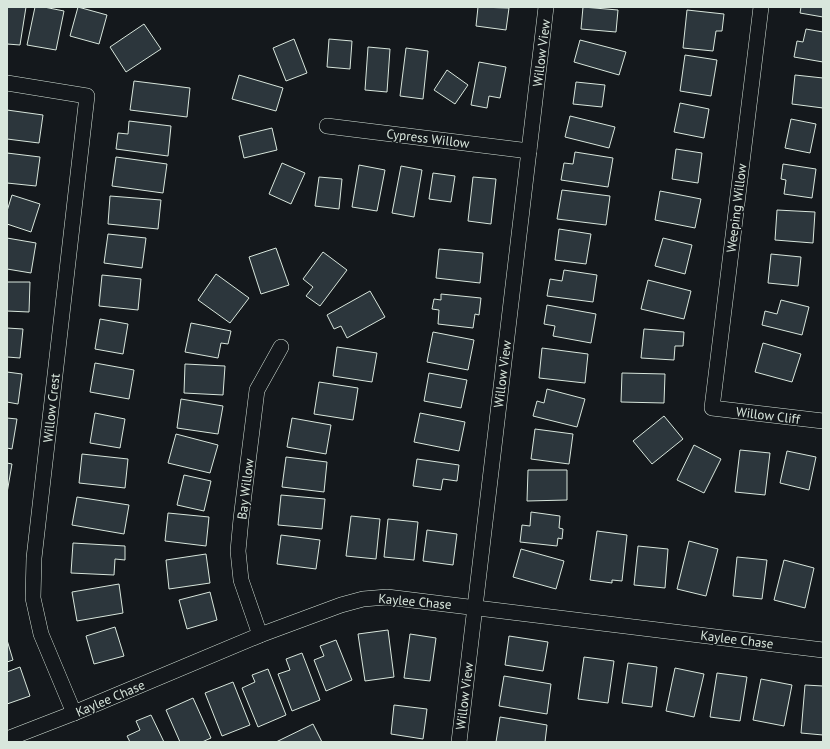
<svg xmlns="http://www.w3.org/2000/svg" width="830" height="749" font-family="'PT Sans',sans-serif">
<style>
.building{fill:#2c363c;stroke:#d8e6dc}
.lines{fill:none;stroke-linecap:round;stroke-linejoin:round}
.street-casing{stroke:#d8e6dc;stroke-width:16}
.street{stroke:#14181c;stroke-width:15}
.labels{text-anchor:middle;stroke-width:3;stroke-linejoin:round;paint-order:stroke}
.street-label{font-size:13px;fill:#d8e6dc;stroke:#14181c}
</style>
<rect width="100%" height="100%" fill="#14181c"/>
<g class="building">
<polygon points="7,7 26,7 20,45 7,44"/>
<polygon points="35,7 44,7 64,11 56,50 27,45"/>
<polygon points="78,7 107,15 99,44 70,36"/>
<polygon points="478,7 509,8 506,30 476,26"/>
<polygon points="583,7 618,10 616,32 581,29"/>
<polygon points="801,7 823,7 823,17 800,13"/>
<polygon points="687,10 724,14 722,31 716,31 713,51 683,48"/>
<polygon points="144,24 161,49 126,72 110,47"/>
<polygon points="806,29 823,32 823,62 794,57 797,41 803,42"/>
<polygon points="294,39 307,73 286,81 273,48"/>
<polygon points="329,39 352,41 350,69 327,67"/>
<polygon points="580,40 626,52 619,75 574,62"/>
<polygon points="368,47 390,49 387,92 365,90"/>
<polygon points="406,48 428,51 423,99 400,96"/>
<polygon points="685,55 717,60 711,96 680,91"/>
<polygon points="479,62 506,67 500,98 489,96 487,108 471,105"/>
<polygon points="447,70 468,85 455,104 434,90"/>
<polygon points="239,75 283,88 276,111 232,99"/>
<polygon points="795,75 823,78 823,108 792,104"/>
<polygon points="134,81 190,88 187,117 130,110"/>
<polygon points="576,82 605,85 602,107 573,104"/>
<polygon points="680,103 709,109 704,138 674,132"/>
<polygon points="7,110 43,115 39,143 7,139"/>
<polygon points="570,116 615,127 609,148 565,137"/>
<polygon points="791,119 816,124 810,153 785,148"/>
<polygon points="129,121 171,126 168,156 116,149 118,133 128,134"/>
<polygon points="272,128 277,150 244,158 239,136"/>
<polygon points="676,149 702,153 698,183 672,179"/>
<polygon points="575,152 613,158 608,187 561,180 564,163 573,164"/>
<polygon points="7,153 40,157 36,186 7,183"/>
<polygon points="116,157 167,164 163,193 112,186"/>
<polygon points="282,163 305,173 291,204 269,194"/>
<polygon points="783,164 816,169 812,198 784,194 786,180 781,179"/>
<polygon points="359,165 385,170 377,211 352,207"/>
<polygon points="401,166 422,170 414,217 392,213"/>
<polygon points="433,173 455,176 451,202 429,199"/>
<polygon points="319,177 342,179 339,209 315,206"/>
<polygon points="473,177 496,179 491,224 468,221"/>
<polygon points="562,190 610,196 606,225 557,219"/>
<polygon points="660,191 701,199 695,228 655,220"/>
<polygon points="12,195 40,204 31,232 7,224 7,211"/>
<polygon points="110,196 161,200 158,229 108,224"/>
<polygon points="777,210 815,212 813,243 775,240"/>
<polygon points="559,229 591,234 586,264 555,260"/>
<polygon points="108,234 146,238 142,268 104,263"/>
<polygon points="7,238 36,243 31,273 7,269"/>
<polygon points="663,238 692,245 685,274 655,266"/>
<polygon points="276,248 289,285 261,294 249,257"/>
<polygon points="439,249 483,253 480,283 436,278"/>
<polygon points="323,252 347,270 320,306 306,296 313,287 303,279"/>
<polygon points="771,254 801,257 798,286 768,283"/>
<polygon points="564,270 597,275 593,302 547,296 550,279 562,281"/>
<polygon points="216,274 249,298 230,323 198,300"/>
<polygon points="102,275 141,279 138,310 99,306"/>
<polygon points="648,280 691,291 684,319 641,309"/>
<polygon points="7,282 30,282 29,312 7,311"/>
<polygon points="370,291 385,317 347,338 341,326 334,329 327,315"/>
<polygon points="441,294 481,298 479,315 475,314 473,328 438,324 439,310 432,309 434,299 441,300"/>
<polygon points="781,300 809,307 802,335 762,325 765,311 777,314"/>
<polygon points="547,305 596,314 591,343 553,336 555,326 544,324"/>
<polygon points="100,319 128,324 123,354 95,349"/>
<polygon points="191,323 231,331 228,344 221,343 218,358 185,352"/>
<polygon points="7,328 23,329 20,358 7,357"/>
<polygon points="644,329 684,332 683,346 675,346 674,360 641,358"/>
<polygon points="433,332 474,340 468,370 427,362"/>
<polygon points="763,343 801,354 792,382 755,372"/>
<polygon points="337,347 377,353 372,382 333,376"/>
<polygon points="542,348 588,354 585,383 539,378"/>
<polygon points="95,363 134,370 129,399 90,392"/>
<polygon points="185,364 225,366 223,395 184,393"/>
<polygon points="7,372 22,374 18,404 7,402"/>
<polygon points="429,373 467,380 461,408 424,401"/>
<polygon points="622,373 665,374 664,403 621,402"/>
<polygon points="319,382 358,388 353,420 314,414"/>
<polygon points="547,389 585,399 577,427 533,416 537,401 544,403"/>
<polygon points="181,399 223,406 218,434 177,428"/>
<polygon points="95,413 125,419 120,448 90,443"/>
<polygon points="420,413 465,422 459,451 414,442"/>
<polygon points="664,416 683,439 652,464 633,441"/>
<polygon points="7,418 17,419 12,449 7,448"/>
<polygon points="292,418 331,425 326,454 287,447"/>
<polygon points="535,429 573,434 569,464 531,459"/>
<polygon points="176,434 218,445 210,473 168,463"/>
<polygon points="694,445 721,459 704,493 677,480"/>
<polygon points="740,450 770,453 765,495 735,492"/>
<polygon points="787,451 816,457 809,490 780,483"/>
<polygon points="82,454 128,459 125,488 79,483"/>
<polygon points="286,457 327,462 324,492 282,487"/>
<polygon points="417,459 459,465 457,481 443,479 441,490 413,486"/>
<polygon points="7,463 12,464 7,493"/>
<polygon points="528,470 567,470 567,500 527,501"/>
<polygon points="184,475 211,481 204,511 177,505"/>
<polygon points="281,495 325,499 322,529 278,525"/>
<polygon points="77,497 129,505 124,534 72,525"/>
<polygon points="531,512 560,516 559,528 563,529 562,539 558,538 557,546 520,542 522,525 530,526"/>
<polygon points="168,513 209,517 206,546 165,541"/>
<polygon points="351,516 380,519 376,559 346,556"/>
<polygon points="388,519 418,522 414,560 384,557"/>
<polygon points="427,530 457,534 453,565 423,561"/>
<polygon points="597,531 627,535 622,581 612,580 612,583 590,580"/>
<polygon points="281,535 320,540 316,569 277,564"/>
<polygon points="689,541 718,549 706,596 677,589"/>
<polygon points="73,543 125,546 125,560 115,559 114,575 71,573"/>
<polygon points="638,546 668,549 665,588 634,585"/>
<polygon points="521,549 564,561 556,589 513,577"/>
<polygon points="206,554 210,583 169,589 166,560"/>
<polygon points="737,557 767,560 762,599 733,596"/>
<polygon points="784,560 814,568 805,608 774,600"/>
<polygon points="119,584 123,613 77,621 72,592"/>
<polygon points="210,592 217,620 187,629 179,600"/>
<polygon points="115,627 124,656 94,664 86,636"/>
<polygon points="388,630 394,677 365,681 358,634"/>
<polygon points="410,634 436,638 430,681 404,678"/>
<polygon points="509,636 548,642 543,671 505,665"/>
<polygon points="7,640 13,660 7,662"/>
<polygon points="336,640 352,680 326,691 314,660 324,656 320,646"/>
<polygon points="302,653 320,700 292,711 278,674 290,670 286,659"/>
<polygon points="584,657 614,661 608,703 578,699"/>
<polygon points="628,663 657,667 652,707 622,703"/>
<polygon points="20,667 30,696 7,704 7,672"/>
<polygon points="675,668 704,674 694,717 666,711"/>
<polygon points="268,669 286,715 258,727 242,688 255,682 252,675"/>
<polygon points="717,673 747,677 740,721 710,717"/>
<polygon points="504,676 551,684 547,714 499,706"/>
<polygon points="761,679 792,685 784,726 753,720"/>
<polygon points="233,682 250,725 222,736 205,693"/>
<polygon points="805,685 823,686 823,735 801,733"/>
<polygon points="193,698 211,738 202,742 180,742 166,710"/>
<polygon points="394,705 427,709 423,739 391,734"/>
<polygon points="151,715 164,742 130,742 127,736 140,730 136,721"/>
<polygon points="500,717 547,725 545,742 496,742"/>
<polygon points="313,724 322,742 276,742"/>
</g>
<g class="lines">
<defs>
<g id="street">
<polyline points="761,7 712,408 823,421"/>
<polyline points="7,83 87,96 34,558 33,598 41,634 74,713"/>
<polyline points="327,126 529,151"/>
<polyline points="260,635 241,580 238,551 241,519 257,390 281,347"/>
<polyline points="7,739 74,713 260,635 341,605 363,599 387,597 823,650"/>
<polyline points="459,742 546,7"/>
</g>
</defs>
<use href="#street" class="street-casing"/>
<use href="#street" class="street"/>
</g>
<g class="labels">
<g class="street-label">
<text transform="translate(541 53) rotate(-83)" y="5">Willow View</text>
<text transform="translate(428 138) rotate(7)" y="5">Cypress Willow</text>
<text transform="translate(736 208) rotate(-83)" y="5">Weeping Willow</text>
<text transform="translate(502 374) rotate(-83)" y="5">Willow View</text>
<text transform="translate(51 408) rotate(-84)" y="5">Willow Crest</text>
<text transform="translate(768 415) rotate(7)" y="5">Willow Cliff</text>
<text transform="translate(245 489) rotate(-83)" y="5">Bay Willow</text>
<text transform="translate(415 601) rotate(5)" y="5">Kaylee Chase</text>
<text transform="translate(737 639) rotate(7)" y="5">Kaylee Chase</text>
<text transform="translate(464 696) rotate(-83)" y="5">Willow View</text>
<text transform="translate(110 698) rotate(-23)" y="5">Kaylee Chase</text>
</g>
</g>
<rect width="830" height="749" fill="none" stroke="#d8e6dc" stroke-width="16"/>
</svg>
